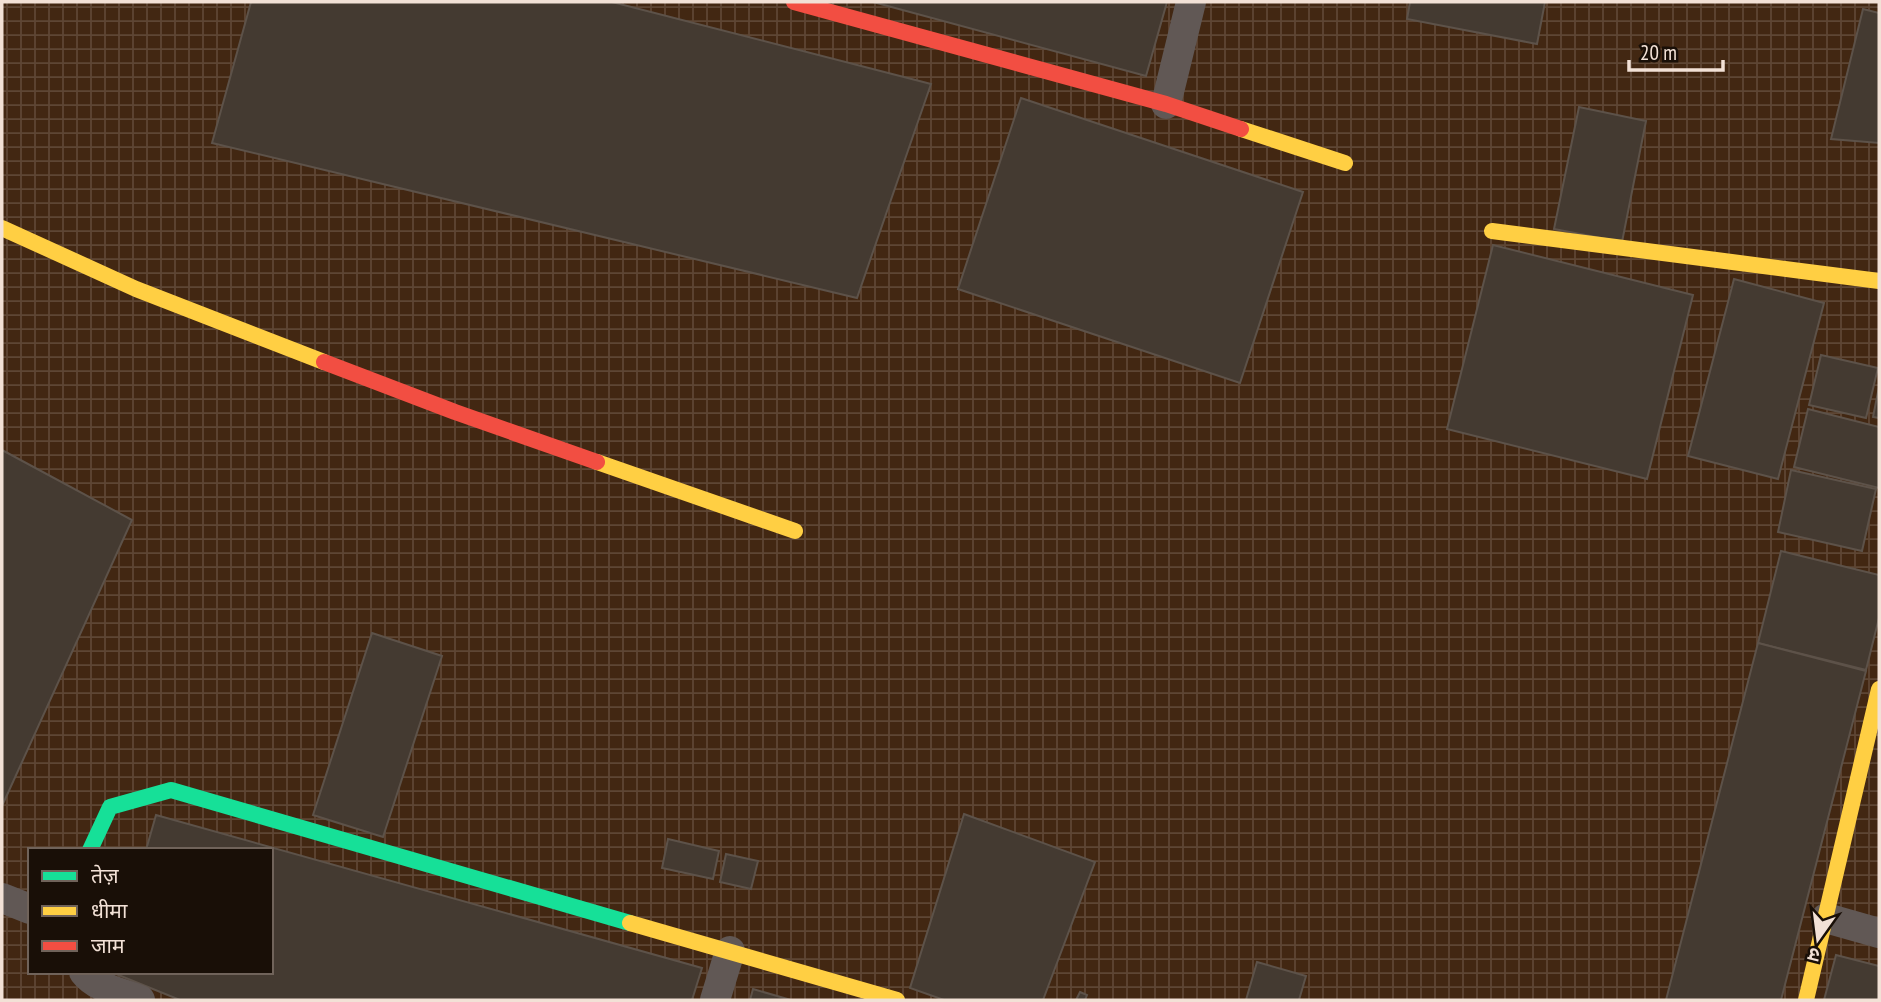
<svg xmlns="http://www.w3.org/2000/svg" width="1881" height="1002" font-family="'PT Sans Narrow','Noto Sans Devanagari',sans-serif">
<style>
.industrial{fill:url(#industrial-grid);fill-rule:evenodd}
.building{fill:#443a31;stroke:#5d5249;stroke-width:2}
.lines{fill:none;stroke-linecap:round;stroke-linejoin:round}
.street{stroke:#615855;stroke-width:30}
.fast{stroke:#16e098;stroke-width:16}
.slow{stroke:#ffcf43;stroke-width:16}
.jam{stroke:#f24e42;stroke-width:16}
</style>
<defs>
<pattern id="industrial-grid" width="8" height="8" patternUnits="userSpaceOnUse" patternTransform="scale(1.75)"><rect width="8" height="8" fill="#422712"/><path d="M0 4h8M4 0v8" fill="none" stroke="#5e4634"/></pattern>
</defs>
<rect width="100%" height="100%" fill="#31241a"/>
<path class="industrial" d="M2,2H1879V1000H2ZM30,850H271V972H30Z"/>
<g class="building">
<polygon points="251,2 612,2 931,84 857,298 212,143"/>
<polygon points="873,2 1167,2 1146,76"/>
<polygon points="1410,2 1545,2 1537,44 1407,19"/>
<polygon points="1863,9 1879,13 1879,143 1831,139"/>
<polygon points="1021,98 1303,192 1240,383 958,289"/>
<polygon points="1579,107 1646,121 1622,242 1554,229"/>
<polygon points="1493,245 1693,295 1647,479 1447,429"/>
<polygon points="1734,279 1824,303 1778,479 1688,456"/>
<polygon points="1821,355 1878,368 1866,418 1809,405"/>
<polygon points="1879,387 1879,418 1873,417"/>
<polygon points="1808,409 1879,427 1879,488 1794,467"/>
<polygon points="2,450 132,520 2,806"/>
<polygon points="1791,470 1876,489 1862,551 1778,532"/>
<polygon points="1781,551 1879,575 1879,618 1866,670 1758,643"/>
<polygon points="372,633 442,656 383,837 313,815"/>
<polygon points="1758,643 1866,671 1781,1000 1666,1000"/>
<polygon points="964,814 1095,862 1043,1000 944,1000 910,988"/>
<polygon points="156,815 702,968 692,1000 180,1000 111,972 271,972 271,850 146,850"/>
<polygon points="668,839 719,851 713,879 662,868"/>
<polygon points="726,854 758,861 751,889 720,882"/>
<polygon points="1836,955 1879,966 1879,1000 1824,1000"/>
<polygon points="1257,962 1306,976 1299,1000 1246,1000"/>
<polygon points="753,989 791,1000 750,1000"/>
<polygon points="1080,992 1087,995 1085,1000 1076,1000"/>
</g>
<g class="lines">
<g class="street">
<polyline points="1166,104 1191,2"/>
<polyline points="2,898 30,909"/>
<polyline points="1826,918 1879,933"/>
<path d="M84,972C96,988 122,993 140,1000"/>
<polyline points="715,1000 730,951"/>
</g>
<polyline class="fast" points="90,850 110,807 171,790 630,923"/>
<g class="slow">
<polyline points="1241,129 1345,163"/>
<polyline points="2,228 136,289 324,362"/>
<polyline points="1492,231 1879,281"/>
<polyline points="597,462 795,531"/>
<polyline points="630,923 897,1000"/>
<polyline points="1806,1000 1879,689"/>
</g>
<g class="jam">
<polyline points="794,2 1166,104 1241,129"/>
<polyline points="324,362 455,412 597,462"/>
</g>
</g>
<rect width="1881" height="1002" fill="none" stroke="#f2e1d6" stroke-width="7"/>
<rect x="28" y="848" width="245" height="126" fill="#190f07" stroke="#70635a" stroke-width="2"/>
<rect x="42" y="871" width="35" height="10" fill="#16e098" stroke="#70635a" stroke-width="2"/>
<text x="91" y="883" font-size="21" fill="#f2e1d6">तेज़</text>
<rect x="42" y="906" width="35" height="10" fill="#ffcf43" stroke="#70635a" stroke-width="2"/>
<text x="91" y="918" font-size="21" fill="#f2e1d6">धीमा</text>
<rect x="42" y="941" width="35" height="10" fill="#f24e42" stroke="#70635a" stroke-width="2"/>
<text x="91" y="953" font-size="21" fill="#f2e1d6">जाम</text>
<g transform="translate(1818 939) rotate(194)" stroke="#190f07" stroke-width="5" paint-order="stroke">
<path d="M0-5L12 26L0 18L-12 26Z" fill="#f2e1d6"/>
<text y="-10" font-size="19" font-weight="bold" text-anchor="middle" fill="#f2e1d6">उ</text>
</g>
<path d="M1629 60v10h94v-10" fill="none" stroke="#f2e1d6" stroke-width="3.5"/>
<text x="1640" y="60" font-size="21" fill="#f2e1d6" stroke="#190f07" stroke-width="5" paint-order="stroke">20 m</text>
</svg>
